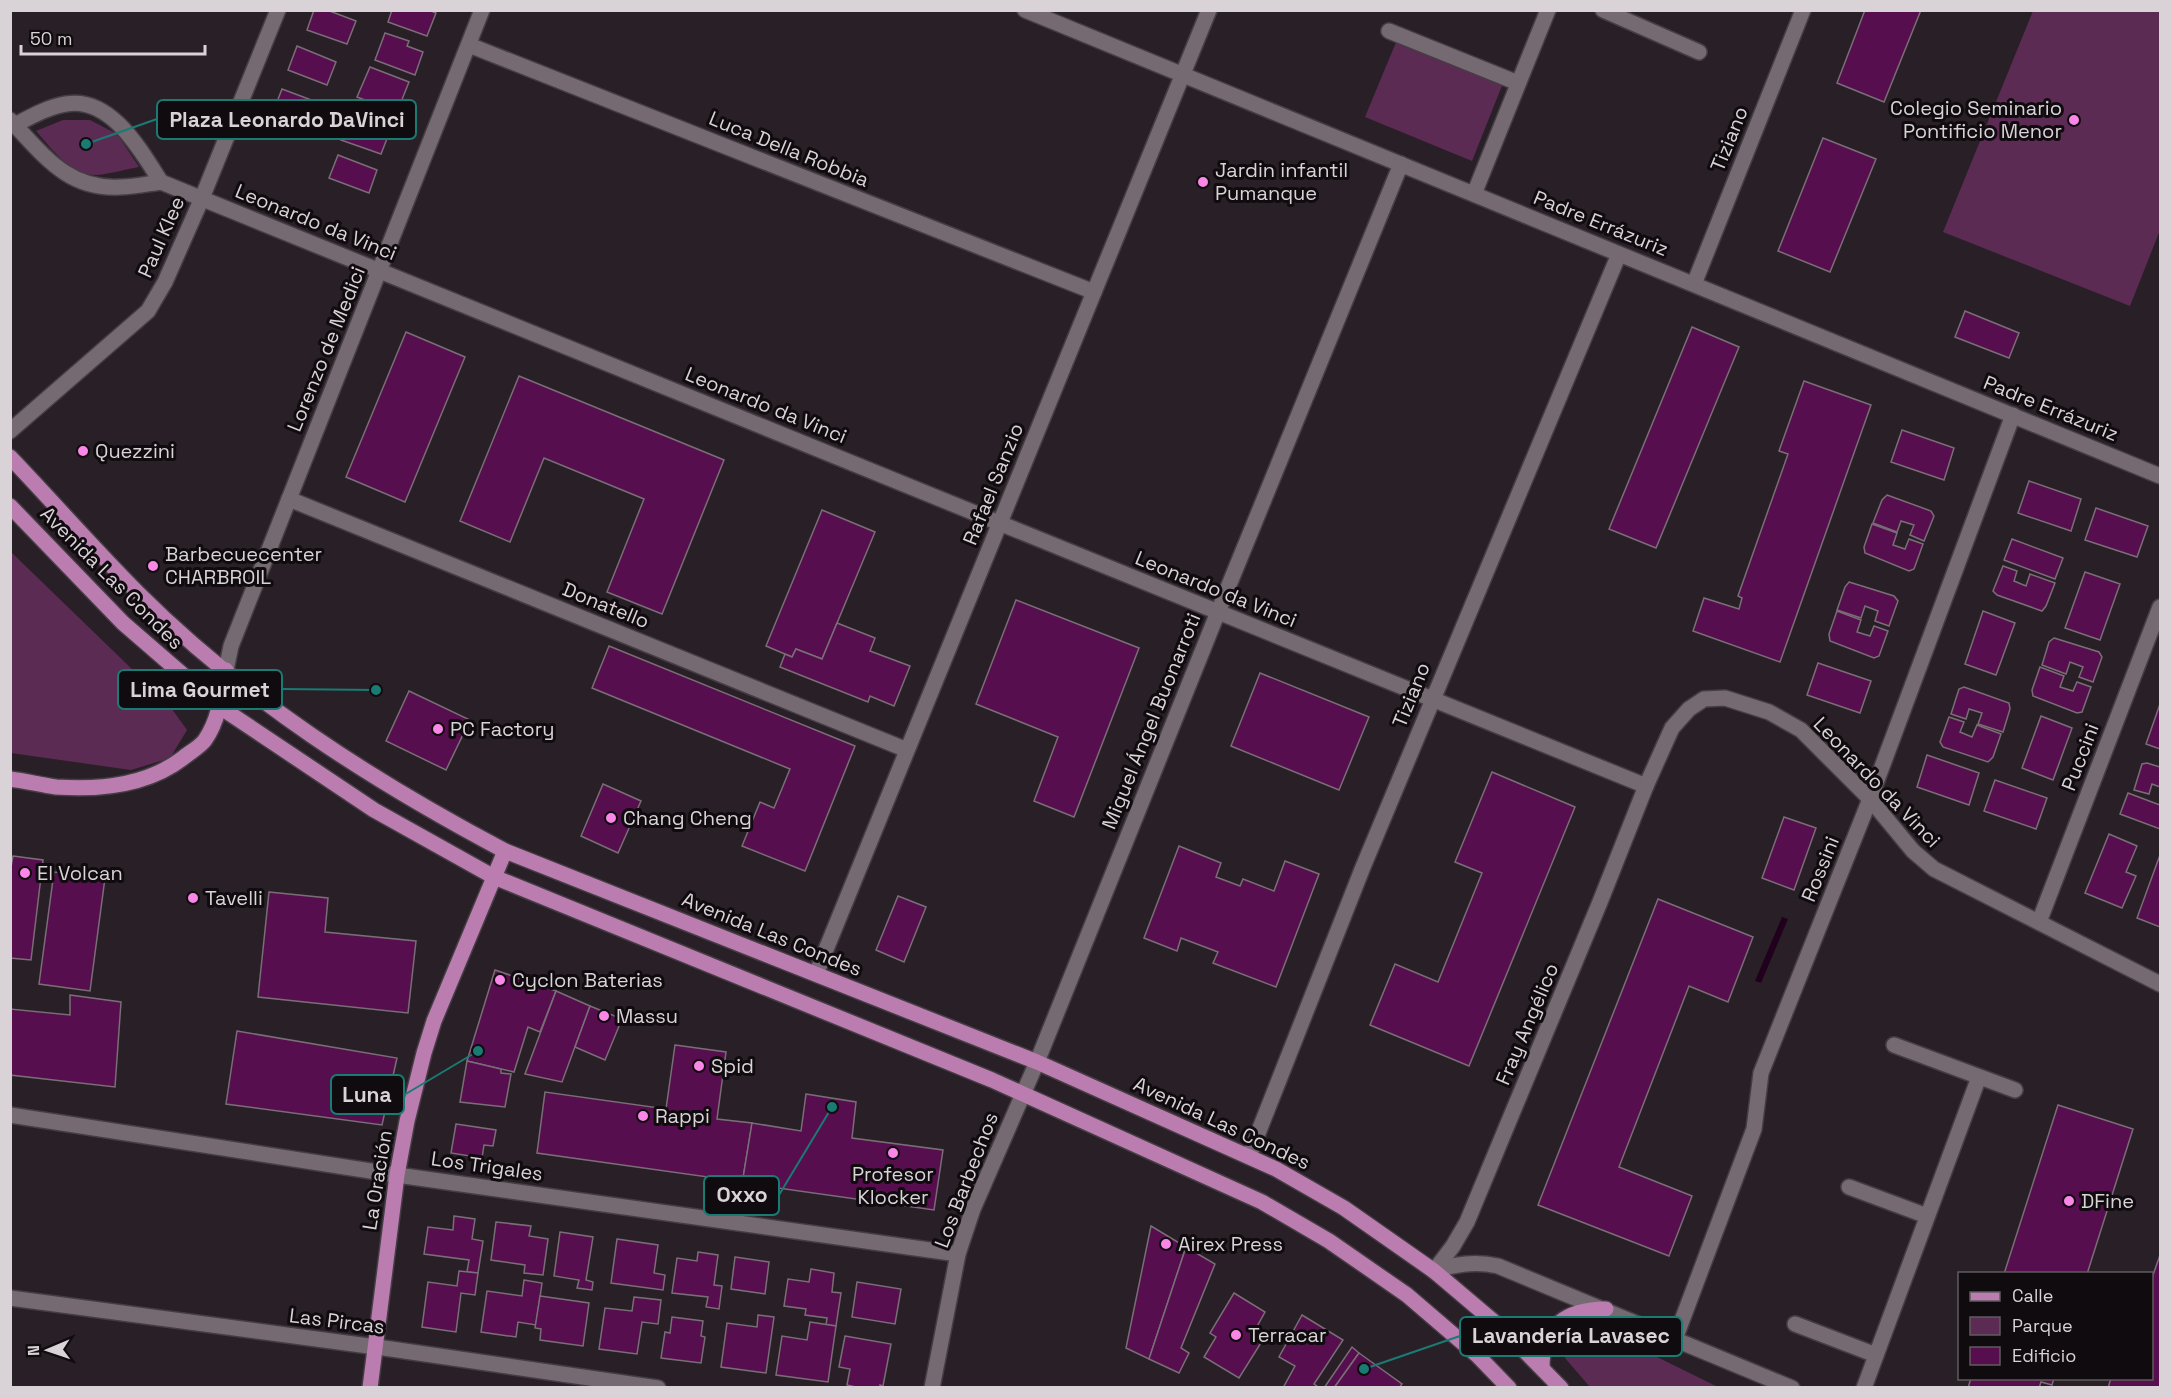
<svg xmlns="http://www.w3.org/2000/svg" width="2171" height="1398" font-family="'Space Grotesk',sans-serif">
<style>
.green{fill:#5c2b54}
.water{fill:#20001c}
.building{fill:#570e4e;stroke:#796e76;stroke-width:1.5}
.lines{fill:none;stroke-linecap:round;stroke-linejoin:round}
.minor-casing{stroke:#453d44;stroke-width:18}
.major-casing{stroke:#453d44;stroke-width:18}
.minor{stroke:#756972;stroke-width:15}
.major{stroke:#bb7db0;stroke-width:15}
.poi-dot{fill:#fa87e7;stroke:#0f0b0e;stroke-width:2}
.labels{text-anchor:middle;stroke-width:6;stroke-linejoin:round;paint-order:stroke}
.poi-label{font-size:20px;fill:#d9d2d7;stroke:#0f0b0e;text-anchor:start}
.street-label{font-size:20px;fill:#d9d2d7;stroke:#0f0b0e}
.leader{fill:none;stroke:#197b73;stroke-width:2}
.callout-dot{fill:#197b73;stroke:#0f0b0e;stroke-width:2}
.callout{fill:#0f0b0e;stroke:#197b73;stroke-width:2}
.callout-label{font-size:21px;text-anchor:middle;font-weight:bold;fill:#d9d2d7}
</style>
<rect width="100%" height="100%" fill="#292027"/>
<g class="green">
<polygon points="2033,11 2160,11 2160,230 2130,306 1943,232"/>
<polygon points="1397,40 1503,83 1472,161 1365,117"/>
<path d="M63,120H90L117,134L139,167C126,169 110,174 97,175C70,175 52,149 36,131Z"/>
<polygon points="10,551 169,705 187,730 170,758 131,770 11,753"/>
<path d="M1590,1324L1718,1387H1590L1565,1358C1568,1337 1569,1331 1590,1324Z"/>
</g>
<polygon class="water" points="1782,917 1788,919 1761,983 1755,981"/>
<g class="building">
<polygon points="314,10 327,10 356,21 347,44 307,30"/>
<polygon points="392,10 429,10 436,13 427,36 388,22"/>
<polygon points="1865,10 1921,10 1884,102 1837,83"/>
<polygon points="385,33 409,41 407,46 423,52 415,75 375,60"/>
<polygon points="297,46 336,62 327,85 288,70"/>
<polygon points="370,67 409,82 397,112 357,97"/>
<polygon points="282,89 322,104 313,127 273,112"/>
<polygon points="350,116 390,131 381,154 341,140"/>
<polygon points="1823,138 1876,159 1830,272 1778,251"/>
<polygon points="338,155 377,170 369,193 329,178"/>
<polygon points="1965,311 2019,333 2009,358 1955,337"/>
<polygon points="1692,327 1739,347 1656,548 1609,529"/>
<polygon points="406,332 465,357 405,502 346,477"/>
<polygon points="519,376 724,460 662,614 607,592 644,499 544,458 510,542 460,521"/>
<polygon points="1804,381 1871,405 1780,662 1693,631 1704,598 1739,609 1742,598 1738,596 1788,454 1779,451"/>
<polygon points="1902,430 1954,448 1944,480 1891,462"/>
<polygon points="2029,481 2081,499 2071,531 2018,513"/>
<polygon points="1887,495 1931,511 1934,516 1924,541 1910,535 1914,525 1901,521 1897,532 1873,523 1882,500"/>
<polygon points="2096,508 2148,526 2137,557 2085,540"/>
<polygon points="822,510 875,532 822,659 796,649 792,657 766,646"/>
<polygon points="1872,524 1897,533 1893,545 1905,549 1909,539 1923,544 1914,569 1909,571 1865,553 1864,547"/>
<polygon points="2012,539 2063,558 2055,579 2004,560"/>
<polygon points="2003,566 2017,571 2014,581 2026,586 2030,574 2055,583 2046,606 2042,611 1997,595 1993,591"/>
<polygon points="2085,572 2120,584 2100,640 2065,628"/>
<polygon points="1849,582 1894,596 1898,601 1889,626 1875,621 1878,611 1865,606 1861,618 1837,610 1845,587"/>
<polygon points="1016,600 1139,648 1074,817 1034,801 1058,737 976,704"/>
<polygon points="1837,611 1861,620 1857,632 1870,636 1874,626 1888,631 1879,656 1874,658 1830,641 1829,634"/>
<polygon points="1983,611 2015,623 1996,675 1965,664"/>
<polygon points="837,623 875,638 870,651 910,666 894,706 870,696 868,702 780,667 785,654 792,657 796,649 822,659"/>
<polygon points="2054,638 2099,652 2102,657 2093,682 2079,677 2083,667 2070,662 2066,674 2042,665 2049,642"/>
<polygon points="609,646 855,746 805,871 742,846 760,802 774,808 790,769 592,688"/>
<polygon points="1818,663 1871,681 1860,713 1807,695"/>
<polygon points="2040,667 2064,676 2060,687 2073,691 2077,682 2091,687 2082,712 2077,713 2033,696 2032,690"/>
<polygon points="1260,673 1369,717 1339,790 1231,746"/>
<polygon points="1964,687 2009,703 2010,709 2003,732 1978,724 1982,713 1969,709 1966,719 1951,714 1959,689"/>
<polygon points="409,691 470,720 446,770 386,741"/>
<polygon points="2160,704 2160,749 2146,744"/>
<polygon points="2041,716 2072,728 2053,780 2022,768"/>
<polygon points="1949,717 1964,722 1960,732 1972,737 1977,725 2001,734 1993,757 1988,762 1943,747 1940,742"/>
<polygon points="1927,755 1979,773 1969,805 1917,787"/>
<polygon points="2147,763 2160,767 2160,787 2152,784 2149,794 2134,790 2142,764"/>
<polygon points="1492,772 1575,807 1469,1066 1370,1025 1395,964 1438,982 1482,873 1455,862"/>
<polygon points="1995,780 2047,798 2036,829 1984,811"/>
<polygon points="603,784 641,801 618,853 581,836"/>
<polygon points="2128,793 2160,805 2160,829 2120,814"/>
<polygon points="1784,817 1816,828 1794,890 1762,878"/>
<polygon points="2109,834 2137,846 2126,872 2136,876 2122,908 2085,893"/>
<polygon points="1179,846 1221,863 1216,877 1240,886 1243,879 1274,891 1285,861 1319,874 1276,987 1213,963 1218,952 1181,938 1177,951 1144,938"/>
<polygon points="2160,855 2160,927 2137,918"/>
<polygon points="13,856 43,860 31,960 10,958 10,873"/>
<polygon points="54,872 105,878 90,991 39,984"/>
<polygon points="269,892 328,898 325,932 416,941 408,1013 258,997"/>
<polygon points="898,896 926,907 904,962 876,950"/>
<polygon points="1658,899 1753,937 1728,1002 1689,986 1619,1167 1692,1196 1669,1256 1538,1205"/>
<polygon points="495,970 556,991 540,1032 528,1027 514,1072 467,1061"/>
<polygon points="556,991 590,1006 562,1082 525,1074"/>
<polygon points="70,995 121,1002 115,1087 10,1075 10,1009 70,1015"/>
<polygon points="590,1006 622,1019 605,1060 575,1047"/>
<polygon points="237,1031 397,1058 382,1125 226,1104"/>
<polygon points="675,1045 726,1052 717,1119 752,1123 743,1178 729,1176 729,1180 537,1153 545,1092 666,1109"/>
<polygon points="467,1061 501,1069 501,1073 511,1074 505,1107 460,1102"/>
<polygon points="806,1094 856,1102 852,1138 943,1150 934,1210 757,1185 758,1180 743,1178 752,1123 801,1131"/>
<polygon points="2058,1105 2133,1129 2087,1274 2004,1274"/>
<polygon points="456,1124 496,1130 493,1146 484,1145 482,1158 451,1153"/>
<polygon points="454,1216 475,1219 472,1239 483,1241 478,1273 467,1272 469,1260 424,1254 428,1227 453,1230"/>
<polygon points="496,1222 531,1226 529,1236 548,1239 543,1275 524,1273 525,1265 491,1260"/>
<polygon points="1151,1226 1186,1247 1149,1359 1126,1348"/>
<polygon points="560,1232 593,1237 586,1280 593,1282 592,1290 577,1288 579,1280 554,1276"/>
<polygon points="617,1239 658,1245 654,1273 665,1275 663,1290 611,1283"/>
<polygon points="1186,1247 1215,1264 1181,1348 1189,1353 1179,1373 1149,1359"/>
<polygon points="698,1252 718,1255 714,1285 722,1286 719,1309 706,1307 708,1297 672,1293 677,1258 697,1261"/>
<polygon points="2160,1255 2160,1388 2108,1388 2111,1378 2152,1378 2152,1278"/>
<polygon points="735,1257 769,1262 765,1294 731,1289"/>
<polygon points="811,1269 834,1273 832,1292 841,1293 836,1326 826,1325 827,1318 805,1315 806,1309 784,1306 788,1279 809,1282"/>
<polygon points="459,1271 478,1273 475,1295 461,1293 456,1332 422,1327 428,1282 457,1286"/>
<polygon points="524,1280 542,1283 536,1325 518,1322 516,1337 481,1332 487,1291 522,1296"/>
<polygon points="857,1282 901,1289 895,1324 852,1317"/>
<polygon points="1234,1293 1265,1312 1254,1332 1264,1338 1239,1378 1204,1357 1216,1337 1210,1333"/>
<polygon points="540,1296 589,1303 583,1346 540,1340 541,1329 535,1328"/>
<polygon points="634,1297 661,1300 658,1324 642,1322 637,1354 599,1349 605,1308 632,1311"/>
<polygon points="758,1315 774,1317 766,1373 721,1367 727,1323 757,1327"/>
<polygon points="1302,1315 1343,1340 1314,1384 1320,1388 1283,1388 1295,1366 1279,1357"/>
<polygon points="672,1317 703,1321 701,1336 705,1337 701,1363 661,1358 665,1332 670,1333"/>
<polygon points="810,1322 836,1326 828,1382 776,1375 782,1336 807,1340"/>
<polygon points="845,1336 891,1344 883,1386 880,1385 880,1388 860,1388 847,1385 850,1369 839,1367"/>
<polygon points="1352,1347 1359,1353 1334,1388 1324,1388"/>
<polygon points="1359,1353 1402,1384 1399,1388 1334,1388"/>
<polygon points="1971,1378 2054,1378 2052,1385 2041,1382 2039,1388 1968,1388"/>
</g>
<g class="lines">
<defs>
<g id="minor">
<polyline points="1025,10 2160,476"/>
<polyline points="1603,10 1699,52"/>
<polyline points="1389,31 1518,83"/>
<polyline points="469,45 1094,292"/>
<path d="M10,120C43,154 67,190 120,187C133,187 147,184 161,182L1646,786"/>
<path d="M15,125C32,116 48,107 66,104C111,96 141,151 161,182"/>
<polyline points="1474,194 1548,10"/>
<polyline points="1694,284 1803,10"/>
<polyline points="10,431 148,311 165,282 202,198 278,10"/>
<polyline points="289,499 907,750"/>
<polyline points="226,670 231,646 482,10"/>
<polyline points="2039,922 2160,607"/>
<polyline points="816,974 1209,10"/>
<polyline points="1894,1045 2015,1090"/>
<polyline points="10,1115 390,1174 958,1254"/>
<polyline points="1249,1156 1363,867 1619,254"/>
<polyline points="1849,1187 1927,1216"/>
<polyline points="1434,1271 1453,1246 1467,1222 1600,902 1646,786 1672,728 1689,709 1704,699 1725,698 1769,712 1801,730 1870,799 1913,851 1934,869 2160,984"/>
<path d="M1434,1271C1456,1264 1475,1261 1498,1266L1792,1388"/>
<polyline points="10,1298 391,1349 658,1388"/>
<polyline points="1795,1324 1876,1355"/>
<polyline points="1675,1339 1754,1129 1761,1073 1870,799 2013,415"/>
<polyline points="932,1388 958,1254 973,1209 1037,1062 1218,612 1401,164"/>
<polyline points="1864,1388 1979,1077"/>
</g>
<g id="major">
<path d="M10,457C53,502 94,549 138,593C244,699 373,781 505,851L1037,1062L1276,1169L1344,1208L1434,1271L1506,1332L1561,1388"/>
<polyline points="10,506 123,623 220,707 374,810 494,877 992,1080 1262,1202 1329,1241 1407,1295 1477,1355 1509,1388"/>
<path d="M10,779C26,781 41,785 56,787C99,790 148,785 183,758C190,752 200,747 205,740C219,720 222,694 226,670"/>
<path d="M1542,1367C1542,1326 1567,1309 1606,1309"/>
<polyline points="370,1388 397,1175 407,1121 424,1053 434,1021 505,851"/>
</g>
</defs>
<use href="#minor" class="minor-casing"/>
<use href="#major" class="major-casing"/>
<use href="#minor" class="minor"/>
<use href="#major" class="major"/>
</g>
<g class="poi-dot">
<circle cx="2074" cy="120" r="6"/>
<circle cx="1203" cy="182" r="6"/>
<circle cx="83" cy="451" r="6"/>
<circle cx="153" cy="566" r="6"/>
<circle cx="438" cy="729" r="6"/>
<circle cx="611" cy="818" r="6"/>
<circle cx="25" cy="873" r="6"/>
<circle cx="193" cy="898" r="6"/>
<circle cx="500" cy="980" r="6"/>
<circle cx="604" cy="1016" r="6"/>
<circle cx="699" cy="1066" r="6"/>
<circle cx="643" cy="1116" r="6"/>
<circle cx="893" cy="1153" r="6"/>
<circle cx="2069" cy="1201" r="6"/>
<circle cx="1166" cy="1244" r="6"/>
<circle cx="1236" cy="1335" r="6"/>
</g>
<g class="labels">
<g class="poi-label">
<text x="2062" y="115" text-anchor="end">Colegio Seminario<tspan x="2062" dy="23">Pontificio Menor</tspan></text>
<text x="1215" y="177">Jardin infantil<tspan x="1215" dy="23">Pumanque</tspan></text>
<text x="95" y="458">Quezzini</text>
<text x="165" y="561">Barbecuecenter<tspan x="165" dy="23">CHARBROIL</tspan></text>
<text x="450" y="736">PC Factory</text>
<text x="623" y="825">Chang Cheng</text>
<text x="37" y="880">El Volcan</text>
<text x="205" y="905">Tavelli</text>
<text x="512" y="987">Cyclon Baterias</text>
<text x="616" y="1023">Massu</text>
<text x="711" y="1073">Spid</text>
<text x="655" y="1123">Rappi</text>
<text x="893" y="1181" text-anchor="middle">Profesor<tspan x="893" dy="23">Klocker</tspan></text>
<text x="2081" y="1208">DFine</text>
<text x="1178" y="1251">Airex Press</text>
<text x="1248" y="1342">Terracar</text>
</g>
<g class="street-label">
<text transform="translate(1729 139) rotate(-68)" y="7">Tiziano</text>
<text transform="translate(789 149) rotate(22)" y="7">Luca Della Robbia</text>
<text transform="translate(316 222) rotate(22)" y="7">Leonardo da Vinci</text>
<text transform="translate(1601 223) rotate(22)" y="7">Padre Errázuriz</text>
<text transform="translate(161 237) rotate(-66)" y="7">Paul Klee</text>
<text transform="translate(326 349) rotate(-68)" y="7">Lorenzo de Medici</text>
<text transform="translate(766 405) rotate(22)" y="7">Leonardo da Vinci</text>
<text transform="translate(2051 408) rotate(22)" y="7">Padre Errázuriz</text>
<text transform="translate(993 484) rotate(-68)" y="7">Rafael Sanzio</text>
<text transform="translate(112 578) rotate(45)" y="7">Avenida Las Condes</text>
<text transform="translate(1216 589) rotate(22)" y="7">Leonardo da Vinci</text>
<text transform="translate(606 605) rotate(22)" y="7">Donatello</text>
<text transform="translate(1411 695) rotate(-68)" y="7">Tiziano</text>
<text transform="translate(1151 721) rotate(-68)" y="7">Miguel Ángel Buonarroti</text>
<text transform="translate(2080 757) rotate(-69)" y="7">Puccini</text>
<text transform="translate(1877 782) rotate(46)" y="7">Leonardo da Vinci</text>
<text transform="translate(1820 869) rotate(-68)" y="7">Rossini</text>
<text transform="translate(772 934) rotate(22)" y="7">Avenida Las Condes</text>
<text transform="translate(1527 1024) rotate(-67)" y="7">Fray Angélico</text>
<text transform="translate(1222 1123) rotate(25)" y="7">Avenida Las Condes</text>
<text transform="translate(487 1166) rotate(8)" y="7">Los Trigales</text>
<text transform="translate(377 1180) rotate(-81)" y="7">La Oración</text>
<text transform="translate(966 1180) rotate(-69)" y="7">Los Barbechos</text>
<text transform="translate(337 1321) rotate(7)" y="7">Las Pircas</text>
</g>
</g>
<path class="leader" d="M86 144L157 119M376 690L282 689M478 1051L404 1095M832 1107L779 1195M1364 1369L1460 1336"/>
<g class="callout-dot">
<circle cx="86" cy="144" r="6"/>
<circle cx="376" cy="690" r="6"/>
<circle cx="478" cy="1051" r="6"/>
<circle cx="832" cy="1107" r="6"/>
<circle cx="1364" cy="1369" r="6"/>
</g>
<g class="callout">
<rect x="157" y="100" width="259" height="39" rx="6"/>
<rect x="118" y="670" width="164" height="39" rx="6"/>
<rect x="331" y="1075" width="73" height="39" rx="6"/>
<rect x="704" y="1176" width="75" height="39" rx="6"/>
<rect x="1460" y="1317" width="222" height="39" rx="6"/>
</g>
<g class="callout-label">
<text x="287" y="127">Plaza Leonardo DaVinci</text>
<text x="200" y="697">Lima Gourmet</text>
<text x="367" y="1102">Luna</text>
<text x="742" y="1202">Oxxo</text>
<text x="1571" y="1343">Lavandería Lavasec</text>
</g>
<rect width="2171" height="1398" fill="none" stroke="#d9d2d7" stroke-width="24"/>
<rect x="1958" y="1272" width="195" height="108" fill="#0f0b0e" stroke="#605b5e" stroke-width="1.5"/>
<rect x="1970" y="1292" width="30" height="9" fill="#bb7db0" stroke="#605b5e" stroke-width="1.5"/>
<text x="2012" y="1302" font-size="18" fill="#d9d2d7">Calle</text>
<rect x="1970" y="1317" width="30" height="18" fill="#5c2b54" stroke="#605b5e" stroke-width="1.5"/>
<text x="2012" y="1332" font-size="18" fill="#d9d2d7">Parque</text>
<rect x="1970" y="1347" width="30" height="18" fill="#570e4e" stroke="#605b5e" stroke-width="1.5"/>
<text x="2012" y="1362" font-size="18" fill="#d9d2d7">Edificio</text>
<g transform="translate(48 1350) rotate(268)" stroke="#0f0b0e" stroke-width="4.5" paint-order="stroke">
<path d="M0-4.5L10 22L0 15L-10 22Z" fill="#d9d2d7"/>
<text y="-9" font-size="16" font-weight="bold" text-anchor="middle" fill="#d9d2d7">N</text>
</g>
<path d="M21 45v9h184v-9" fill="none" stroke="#d9d2d7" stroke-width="3"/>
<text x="30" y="45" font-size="18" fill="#d9d2d7" stroke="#0f0b0e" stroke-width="4.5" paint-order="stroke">50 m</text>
</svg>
